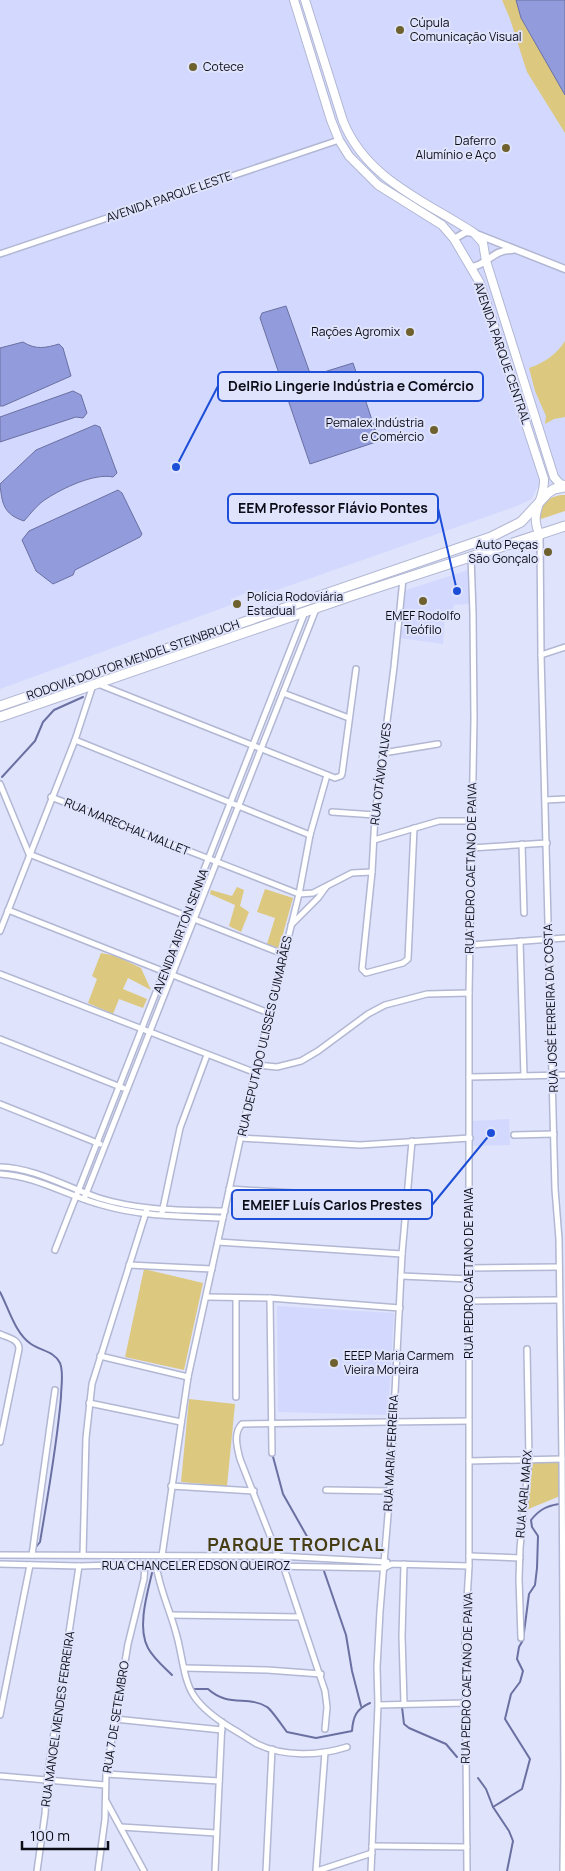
<svg xmlns="http://www.w3.org/2000/svg" width="565" height="1871" font-family="Manrope,sans-serif">
<style>
.built{fill:#d3d9fe}
.green{fill:#dcc97f}
.water{fill:#929bdc;stroke:#6a70a1}
.lines{fill:none;stroke-linecap:round;stroke-linejoin:round}
.stream{stroke:#6a70a1;stroke-width:2}
.minor-casing{stroke:#b2b7d3;stroke-width:8}
.tertiary-casing{stroke:#b2b7d3;stroke-width:9}
.primary-casing{stroke:#b2b7d3;stroke-width:10}
.trunk-casing{stroke:#b2b7d3;stroke-width:11}
.minor{stroke:#fff;stroke-width:5}
.tertiary{stroke:#fff;stroke-width:6}
.primary{stroke:#fff;stroke-width:8}
.trunk{stroke:#fff;stroke-width:9}
.poi-dot{fill:#6e612e;stroke:#dfe3fb;stroke-width:2}
.labels{text-anchor:middle;stroke-width:4;stroke-linejoin:round;paint-order:stroke}
.poi-label{font-size:12px;fill:#0b0c16;stroke:#dfe3fb;text-anchor:start}
.street-label{font-size:12px;fill:#0b0c16;stroke:#dfe3fb}
.district-label{font-size:18px;font-weight:bold;letter-spacing:1px;fill:#473d14;stroke:#dfe3fb}
.leader{fill:none;stroke:#1d4ed8;stroke-width:2}
.callout-dot{fill:#1d4ed8;stroke:#dfe3fb;stroke-width:2}
.callout{fill:#dfe3fb;stroke:#1d4ed8;stroke-width:2}
.callout-label{font-size:14px;text-anchor:middle;font-weight:bold;fill:#0b0c16}
</style>
<rect width="100%" height="100%" fill="#dfe3fb"/>
<g class="built">
<polygon points="0,0 565,0 565,480 537,488 532,499 517,506 251,599 246,593 231,599 231,605 0,689"/>
<polygon points="468,570 469,604 454,605 453,611 445,611 443,644 399,638 403,591"/>
<polygon points="509,1119 510,1145 473,1146 472,1121"/>
<polygon points="277,1306 394,1313 388,1415 278,1412"/>
</g>
<g class="green">
<polygon points="502,0 516,0 521,18 565,95 565,133 527,72 510,19"/>
<path d="M565,341V417L554,419L545,424L546,416L535,391L529,368C544,363 557,354 565,341Z"/>
<path d="M561,495H565V511L538,520C542,505 545,498 561,495Z"/>
<polygon points="237,887 244,890 240,906 249,912 241,932 229,926 235,905 210,894 211,890 232,896"/>
<polygon points="265,889 293,898 279,948 267,944 275,918 257,912"/>
<polygon points="101,953 116,956 141,968 151,990 128,978 123,989 147,999 143,1008 119,999 113,1014 88,1003 97,979 92,976"/>
<polygon points="144,1269 203,1283 184,1370 125,1357"/>
<polygon points="189,1399 235,1404 227,1486 181,1482"/>
<polygon points="557,1461 561,1466 560,1496 526,1510 531,1464 534,1462"/>
</g>
<g class="water">
<polygon points="516,0 565,0 565,95 521,18"/>
<polygon points="286,306 311,376 353,363 379,441 310,464 260,318 262,313"/>
<path d="M23,342C36,350 45,348 59,344L63,348L71,376L3,406H0V348Z"/>
<polygon points="73,391 81,395 87,413 83,418 76,417 0,442 0,417"/>
<path d="M95,425L100,427L117,473L113,477C94,473 63,488 46,499C38,504 31,513 24,521C3,514 2,503 0,484L36,450Z"/>
<polygon points="118,490 122,493 142,534 140,537 75,570 73,575 53,584 36,571 22,540 29,531"/>
</g>
<g class="lines">
<g class="stream">
<polyline points="2,777 35,741 43,722 54,710 83,697"/>
<path d="M0,1292C9,1309 15,1333 31,1344C41,1351 54,1351 60,1363C64,1373 61,1386 61,1397C57,1445 48,1494 40,1542L36,1547"/>
<polyline points="272,1453 283,1494 313,1547"/>
<polyline points="324,1571 346,1635 352,1671 361,1706"/>
<path d="M152,1573C147,1594 137,1628 148,1648C154,1659 164,1667 172,1675"/>
<path d="M192,1689H208C229,1708 248,1695 267,1707C271,1709 283,1727 287,1732L316,1738L352,1731C353,1717 356,1709 370,1703"/>
<polyline points="402,1707 404,1724 409,1728 446,1744 457,1757"/>
<polyline points="478,1778 486,1789 493,1807"/>
<path d="M507,1871L513,1841L509,1831L493,1807L522,1789L530,1759L505,1719L511,1694L520,1682L523,1671L517,1659L519,1647L523,1640L529,1594L535,1585L537,1568L538,1536L532,1527L531,1520C539,1510 546,1506 559,1504"/>
</g>
<defs>
<g id="minor">
<polyline points="0,254 339,140"/>
<polyline points="540,535 541,655 555,1189 559,1239 562,1459 564,1774 563,1871"/>
<polyline points="403,579 394,667 375,815 372,872 362,969 366,973 403,963 408,959 414,828"/>
<polyline points="541,655 565,647"/>
<polyline points="98,684 335,778 341,776 342,774 356,669"/>
<polyline points="283,693 349,718"/>
<polyline points="75,740 310,835"/>
<polyline points="383,753 438,744"/>
<polyline points="0,784 29,854 283,954"/>
<polyline points="51,797 299,894 313,893 352,873 372,872"/>
<polyline points="546,800 565,799"/>
<polyline points="332,812 375,815"/>
<polyline points="374,840 439,821 472,821"/>
<polyline points="522,844 524,913"/>
<polyline points="471,848 547,843"/>
<polyline points="8,910 269,1013"/>
<polyline points="291,925 318,898 326,887"/>
<polyline points="0,931 75,740 93,685"/>
<polyline points="520,941 524,1076"/>
<polyline points="470,945 565,938"/>
<polyline points="0,974 256,1073"/>
<polyline points="0,1039 123,1088"/>
<polyline points="257,1065 277,1067 301,1061 318,1051 368,1014 385,1005 427,994 469,993"/>
<polyline points="469,1077 565,1075"/>
<polyline points="0,1104 100,1144"/>
<polyline points="514,1135 554,1134"/>
<polyline points="241,1138 360,1145 470,1138"/>
<polyline points="412,1141 402,1254 390,1491 380,1611 377,1667 378,1705 466,1703"/>
<path d="M0,1167C35,1168 66,1187 99,1198C141,1211 181,1210 225,1211"/>
<path d="M0,1174C37,1176 67,1196 102,1205C144,1217 180,1216 223,1218"/>
<polyline points="229,1189 408,1200"/>
<polyline points="84,1199 316,609"/>
<polyline points="162,1213 180,1128 207,1055"/>
<polyline points="218,1242 402,1254"/>
<polyline points="55,1250 305,612"/>
<polyline points="129,1265 212,1269"/>
<polyline points="469,1268 559,1267"/>
<polyline points="401,1276 469,1279"/>
<polyline points="206,1297 270,1298 400,1308"/>
<polyline points="236,1298 236,1397"/>
<polyline points="270,1298 272,1453"/>
<polyline points="469,1301 559,1300"/>
<path d="M0,1334C8,1338 19,1339 19,1349L0,1442"/>
<polyline points="100,1356 188,1377"/>
<polyline points="89,1403 181,1422"/>
<polyline points="469,1461 562,1459"/>
<polyline points="171,1486 254,1491"/>
<polyline points="326,1490 390,1491"/>
<polyline points="0,1555 278,1556 387,1562"/>
<polyline points="32,1555 55,1390"/>
<polyline points="83,1555 86,1438 92,1384 147,1209"/>
<polyline points="162,1556 188,1377 253,1081 299,894 310,835 327,775"/>
<path d="M278,1556L240,1459C237,1447 233,1433 242,1424L468,1421"/>
<polyline points="469,1556 520,1558"/>
<polyline points="0,1564 79,1566 156,1564 384,1568 392,1564 469,1566"/>
<path d="M156,1564C159,1588 170,1610 176,1633C182,1652 183,1680 194,1696C202,1708 218,1720 231,1728C240,1733 248,1739 257,1744C284,1757 319,1756 347,1747"/>
<polyline points="283,1565 325,1691 327,1707 325,1729"/>
<polyline points="171,1615 300,1617"/>
<polyline points="521,1638 519,1579 520,1548 529,1459 527,1349"/>
<polyline points="185,1668 267,1670 321,1674"/>
<polyline points="404,1703 402,1636 404,1564"/>
<polyline points="0,1715 30,1565"/>
<polyline points="115,1719 222,1730"/>
<polyline points="106,1774 219,1781"/>
<polyline points="0,1776 105,1785"/>
<polyline points="106,1801 144,1871"/>
<polyline points="121,1827 216,1833"/>
<polyline points="372,1846 467,1847"/>
<polyline points="37,1871 45,1814 47,1779 79,1566"/>
<polyline points="98,1871 105,1819 106,1774 128,1644 144,1579 145,1564"/>
<polyline points="215,1871 222,1722"/>
<polyline points="266,1871 272,1749"/>
<polyline points="316,1871 325,1752"/>
<polyline points="317,1871 372,1853"/>
<polyline points="371,1871 378,1705"/>
<polyline points="467,1871 465,1634 469,1566 469,993 474,719 473,613 471,556"/>
</g>
<g id="tertiary">
<polyline points="454,239 466,232 474,233 565,269"/>
<path d="M472,267C489,264 492,250 512,250"/>
</g>
<g id="primary">
<path d="M294,0L331,120L339,140L349,156L378,185L442,225L454,239L480,283L544,479C545,501 528,512 540,535"/>
<path d="M305,0L343,121C366,179 425,201 474,233L483,243L486,261L554,477L560,484L565,485"/>
</g>
<g id="trunk">
<polyline points="0,706 491,537 521,522 548,493 554,489 565,487"/>
<polyline points="0,717 351,596 565,526"/>
</g>
</defs>
<use href="#minor" class="minor-casing"/>
<use href="#tertiary" class="tertiary-casing"/>
<use href="#primary" class="primary-casing"/>
<use href="#trunk" class="trunk-casing"/>
<use href="#minor" class="minor"/>
<use href="#tertiary" class="tertiary"/>
<use href="#primary" class="primary"/>
<use href="#trunk" class="trunk"/>
</g>
<g class="poi-dot">
<circle cx="400" cy="30" r="5"/>
<circle cx="193" cy="67" r="5"/>
<circle cx="506" cy="148" r="5"/>
<circle cx="410" cy="332" r="5"/>
<circle cx="434" cy="430" r="5"/>
<circle cx="548" cy="552" r="5"/>
<circle cx="423" cy="601" r="5"/>
<circle cx="237" cy="604" r="5"/>
<circle cx="334" cy="1363" r="5"/>
</g>
<g class="labels">
<g class="poi-label">
<text x="410" y="27">Cúpula<tspan x="410" dy="14">Comunicação Visual</tspan></text>
<text x="203" y="71">Cotece</text>
<text x="496" y="145" text-anchor="end">Daferro<tspan x="496" dy="14">Alumínio e Aço</tspan></text>
<text x="400" y="336" text-anchor="end">Rações Agromix</text>
<text x="424" y="427" text-anchor="end">Pemalex Indústria<tspan x="424" dy="14">e Comércio</tspan></text>
<text x="538" y="549" text-anchor="end">Auto Peças<tspan x="538" dy="14">São Gonçalo</tspan></text>
<text x="247" y="601">Polícia Rodoviária<tspan x="247" dy="14">Estadual</tspan></text>
<text x="423" y="620" text-anchor="middle">EMEF Rodolfo<tspan x="423" dy="14">Teófilo</tspan></text>
<text x="344" y="1360">EEEP Maria Carmem<tspan x="344" dy="14">Vieira Moreira</tspan></text>
</g>
<g class="street-label">
<text transform="translate(169 197) rotate(-19)" y="4">AVENIDA PARQUE LESTE</text>
<text transform="translate(502 353) rotate(71)" y="4">AVENIDA PARQUE CENTRAL</text>
<text transform="translate(133 660) rotate(-19)" y="4">RODOVIA DOUTOR MENDEL STEINBRUCH</text>
<text transform="translate(381 774) rotate(-83)" y="4">RUA OTÁVIO ALVES</text>
<text transform="translate(127 827) rotate(22)" y="4">RUA MARECHAL MALLET</text>
<text transform="translate(471 868) rotate(-89)" y="4">RUA PEDRO CAETANO DE PAIVA</text>
<text transform="translate(181 931) rotate(-69)" y="4">AVENIDA AIRTON SENNA</text>
<text transform="translate(551 1008) rotate(-92)" y="4">RUA JOSÉ FERREIRA DA COSTA</text>
<text transform="translate(265 1036) rotate(-77)" y="4">RUA DEPUTADO ULISSES GUIMARÃES</text>
<text transform="translate(469 1273) rotate(-90)" y="4">RUA PEDRO CAETANO DE PAIVA</text>
<text transform="translate(391 1453) rotate(-87)" y="4">RUA MARIA FERREIRA</text>
<text transform="translate(524 1494) rotate(-85)" y="4">RUA KARL MARX</text>
<text x="196" y="1570">RUA CHANCELER EDSON QUEIROZ</text>
<text transform="translate(467 1678) rotate(-89)" y="4">RUA PEDRO CAETANO DE PAIVA</text>
<text transform="translate(116 1717) rotate(-81)" y="4">RUA 7 DE SETEMBRO</text>
<text transform="translate(58 1719) rotate(-82)" y="4">RUA MANOEL MENDES FERREIRA</text>
</g>
<g class="district-label">
<text x="296" y="1551">PARQUE TROPICAL</text>
</g>
</g>
<path class="leader" d="M176 467L218 386M457 591L438 508M491 1133L432 1205"/>
<g class="callout-dot">
<circle cx="176" cy="467" r="5"/>
<circle cx="457" cy="591" r="5"/>
<circle cx="491" cy="1133" r="5"/>
</g>
<g class="callout">
<rect x="218" y="372" width="265" height="29" rx="5"/>
<rect x="228" y="494" width="210" height="29" rx="5"/>
<rect x="232" y="1190" width="200" height="29" rx="5"/>
</g>
<g class="callout-label">
<text x="351" y="391">DelRio Lingerie Indústria e Comércio</text>
<text x="333" y="513">EEM Professor Flávio Pontes</text>
<text x="332" y="1210">EMEIEF Luís Carlos Prestes</text>
</g>
<path d="M22 1841v8h86v-8" fill="none" stroke="#0b0c16" stroke-width="2.5"/>
<text x="30" y="1841" font-size="15" fill="#0b0c16" stroke="#dfe3fb" stroke-width="4" paint-order="stroke">100 m</text>
</svg>
